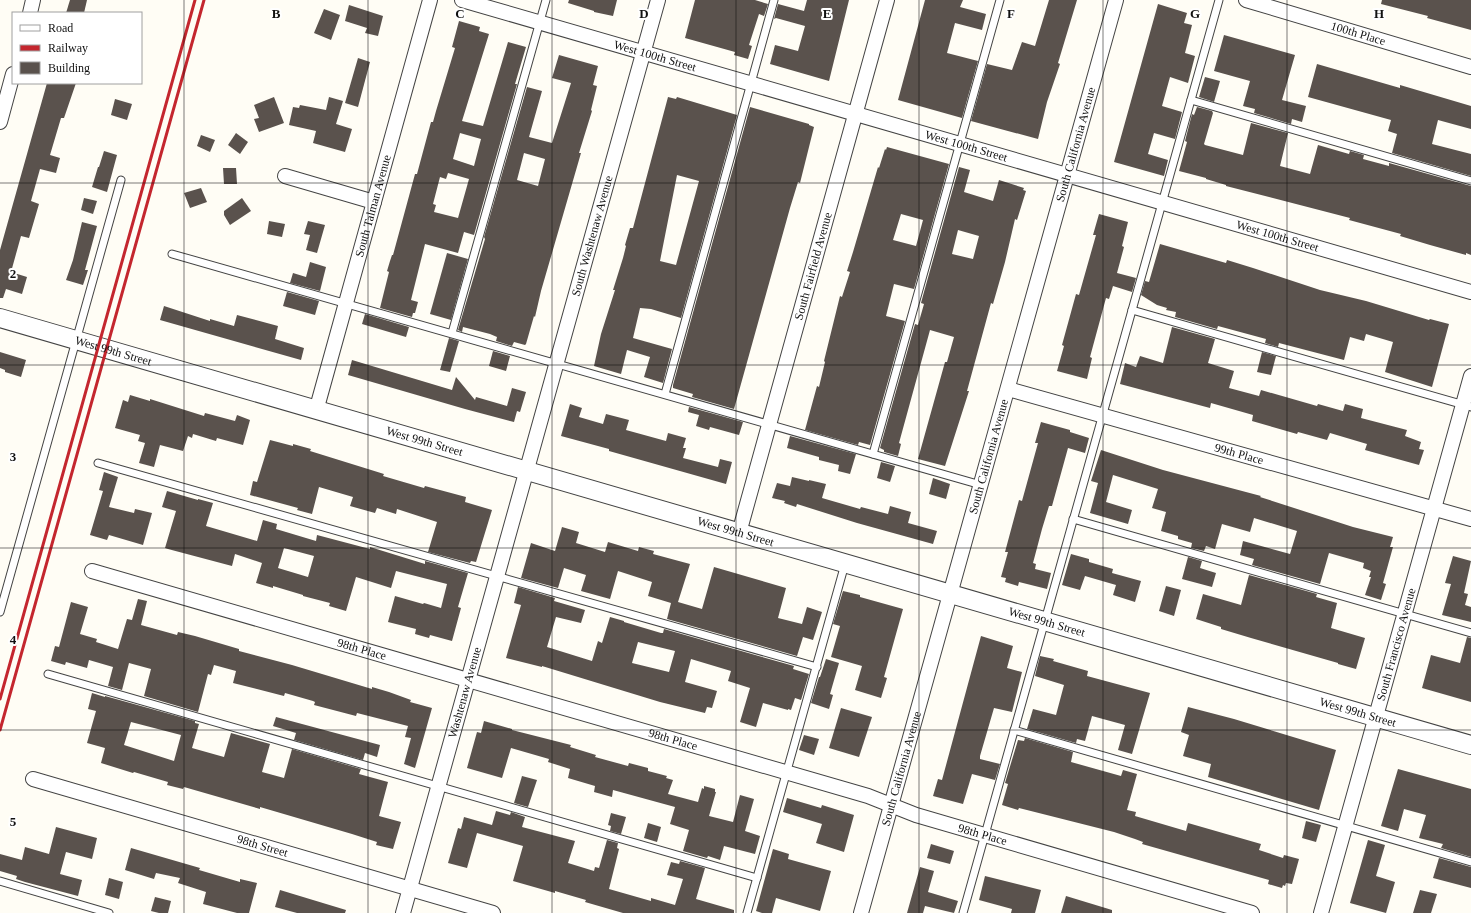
<svg xmlns="http://www.w3.org/2000/svg" width="1471" height="913" font-family="'Times New Roman',serif">
<style>
.building{fill:#5a524d;fill-rule:evenodd}
.lines{fill:none;stroke-linecap:round;stroke-linejoin:round}
.service-casing{stroke:#444;stroke-width:9}
.minor-casing{stroke:#444;stroke-width:16}
.tertiary-casing{stroke:#444;stroke-width:20}
.service{stroke:#fff;stroke-width:7}
.minor{stroke:#fff;stroke-width:14}
.tertiary{stroke:#fff;stroke-width:18}
.rail{stroke:#c4262e;stroke-width:3}
.grid{fill:none;stroke:#111;stroke-width:1;stroke-opacity:0.55}
.labels{text-anchor:middle;stroke-width:4;stroke-linejoin:round;paint-order:stroke}
.street-label{font-size:12px;fill:#111;stroke:#fff}
.grid-label{font-size:13px;text-anchor:middle;font-weight:bold;fill:#111;stroke:#fff;stroke-width:4;stroke-linejoin:round;paint-order:stroke}
</style>
<rect width="100%" height="100%" fill="#fffdf5"/>
<g class="building">
<polygon points="70,0 87,0 84,13 66,13"/>
<polygon points="569,0 617,0 613,16 594,12 594,11 568,3"/>
<polygon points="695,0 755,0 768,4 764,16 759,14 749,45 752,46 748,59 734,55 735,52 685,38"/>
<polygon points="807,0 849,0 829,81 770,64 775,45 798,51 805,26 776,18 774,19 778,4 804,11"/>
<polygon points="925,0 963,0 960,7 986,14 982,30 955,23 947,53 978,61 962,118 898,100"/>
<polygon points="1049,0 1077,0 1058,63 1060,64 1047,102 1038,139 971,121 987,64 1012,70 1022,42 1035,46"/>
<polygon points="1382,0 1471,0 1471,30 1427,18 1428,16 1381,4"/>
<polygon points="1158,4 1187,13 1184,23 1192,25 1185,53 1195,56 1188,83 1170,77 1162,106 1182,112 1175,139 1154,133 1148,154 1168,160 1164,176 1114,162"/>
<polygon points="349,5 383,16 378,36 365,33 367,28 345,21"/>
<polygon points="324,9 340,15 331,40 314,33"/>
<path d="M459,21L480,27L479,31L489,34L462,121L483,126L508,42L526,47L515,84H517L474,235L464,232L458,253L425,244L411,300L418,302L415,313H413L412,317L380,308L389,272L387,271L390,261L392,255H393L415,174H417L431,122H433L436,111L455,48L452,47ZM460,133L481,139L474,166L453,159ZM448,173L469,179L458,218L434,212L436,205L433,204L440,177L446,179Z"/>
<polygon points="1224,35 1295,55 1282,100 1306,106 1302,122 1292,119 1291,124 1254,113 1255,109 1243,106 1250,81 1214,71"/>
<path d="M559,55L598,66L593,85L597,86L591,110L592,111L579,153H581L541,291L535,317L534,316L526,344L525,345L514,342L512,346L496,341L497,337L490,334L463,327L462,332L458,330L485,239L484,237L527,87L542,91L529,137L552,143L571,83L552,78ZM524,153L545,159L538,186L517,180Z"/>
<polygon points="358,58 370,62 358,107 345,103"/>
<polygon points="1317,64 1400,88 1400,85 1471,106 1471,129 1438,120 1432,144 1471,154 1471,176 1392,153 1397,134 1388,131 1391,120 1308,97"/>
<polygon points="1205,77 1220,81 1214,102 1199,97"/>
<polygon points="47,83 76,83 64,118 61,118 50,155 60,158 56,173 40,169 31,201 39,204 29,238 21,236 11,272 27,277 22,294 6,289 3,298 0,298 0,250"/>
<polygon points="274,97 284,123 259,132 254,119 259,118 254,105"/>
<polygon points="329,97 343,101 336,124 352,129 345,152 313,143 316,131 289,125 293,107 299,108 300,105 326,110"/>
<path d="M668,97L676,99L677,97L737,115L681,318L651,309L640,308L633,338L672,349L663,383L644,377L650,357L627,350L621,374L594,366L601,334L615,290H613L623,258L626,246L625,245L630,228H633ZM677,175L699,181L676,265L660,261Z"/>
<polygon points="115,99 132,104 127,120 111,115"/>
<polygon points="750,107 809,124 809,125 814,127 800,183 798,182 790,208 734,409 692,397 693,394 673,388 673,385"/>
<polygon points="1197,107 1212,111 1213,113 1204,144 1205,145 1243,155 1251,123 1288,133 1280,166 1310,174 1318,145 1349,154 1350,151 1364,155 1363,159 1389,166 1389,163 1471,186 1471,255 1466,253 1466,255 1430,245 1400,236 1401,234 1349,220 1350,218 1226,186 1226,185 1206,179 1206,178 1179,171 1187,142 1185,141 1192,114 1194,115"/>
<polygon points="236,133 248,142 240,154 228,145"/>
<polygon points="201,135 215,140 210,152 197,146"/>
<path d="M887,147L949,164L914,289L894,284L886,316L905,321L870,445L859,442L858,445L805,430L817,386L819,387L825,362L824,361L840,296L842,297L850,272L847,271L853,252L878,167L879,168L885,149L886,150ZM901,214L923,220L916,246L893,240Z"/>
<polygon points="104,151 117,155 107,192 92,187 98,167 99,167"/>
<path d="M959,167L970,170L964,192L993,201L999,180L1024,188L1023,190L1026,191L1017,220L1015,219L1005,262L993,304L991,303L967,391H969L945,466L918,459L945,362H947L954,337L930,330L899,443L901,444L898,456L884,452V450L880,448L915,324L918,325L924,304L921,303L924,292ZM958,230L979,236L973,259L952,254Z"/>
<polygon points="223,168 236,168 237,184 224,184"/>
<polygon points="201,188 207,202 190,208 184,193"/>
<polygon points="84,198 97,201 93,214 81,210"/>
<polygon points="242,198 251,211 230,225 224,215 224,211"/>
<polygon points="1099,214 1128,222 1122,246 1124,247 1117,273 1136,278 1132,292 1113,286 1109,299 1106,298 1090,357 1092,358 1087,379 1057,371 1064,346 1062,345 1076,294 1079,295 1096,235 1093,235"/>
<polygon points="269,221 285,224 282,237 267,234"/>
<polygon points="308,221 325,225 317,253 306,250 310,235 304,234"/>
<polygon points="82,222 97,226 85,270 88,270 83,285 66,280 73,260"/>
<polygon points="1160,244 1226,263 1227,260 1253,268 1320,290 1366,301 1429,320 1430,319 1449,324 1432,387 1385,372 1393,342 1366,334 1364,341 1350,337 1344,360 1279,343 1278,347 1265,343 1266,339 1218,326 1217,329 1175,317 1176,312 1166,310 1167,308 1157,305 1141,295 1145,281 1149,282"/>
<polygon points="447,253 468,259 451,320 430,314"/>
<polygon points="310,262 326,267 320,291 290,283 293,273 306,277"/>
<polygon points="287,292 319,301 315,315 283,306"/>
<polygon points="164,306 210,321 210,319 234,326 237,315 278,326 275,339 304,348 301,360 160,320"/>
<polygon points="365,314 409,327 406,337 362,324"/>
<polygon points="1172,327 1215,339 1208,363 1234,371 1229,388 1259,396 1261,390 1317,406 1318,404 1343,411 1345,404 1363,409 1361,418 1407,430 1405,436 1421,442 1419,449 1424,450 1419,465 1365,450 1367,444 1330,433 1327,440 1298,432 1297,434 1252,421 1253,415 1211,403 1210,408 1120,384 1125,363 1136,367 1140,356 1163,363"/>
<polygon points="449,338 459,341 450,372 440,370"/>
<polygon points="493,351 510,356 506,371 489,366"/>
<polygon points="0,352 26,360 21,377 5,372 5,370 0,368"/>
<polygon points="1262,352 1276,356 1271,375 1257,372"/>
<polygon points="352,360 452,390 456,377 475,400 476,397 507,406 512,388 526,392 520,412 517,411 514,422 465,409 348,375"/>
<polygon points="130,395 150,401 150,399 204,416 205,413 235,421 237,415 250,420 243,445 217,438 216,441 193,434 192,438 188,436 183,451 160,445 154,467 139,463 145,443 138,441 140,435 115,428 123,400 128,402"/>
<polygon points="570,404 582,408 579,417 603,424 606,414 629,420 626,430 666,441 668,433 686,438 683,448 686,448 683,458 718,467 720,459 732,462 726,484 609,451 609,449 561,436"/>
<polygon points="689,407 743,422 739,435 710,427 709,430 696,426 699,415 688,412"/>
<polygon points="1041,422 1070,430 1070,432 1089,438 1085,453 1068,448 1052,506 1049,506 1042,529 1033,563 1036,564 1035,569 1051,573 1047,589 1019,582 1018,586 1005,582 1006,578 1001,577 1008,552 1005,552 1019,500 1022,501 1038,443 1035,443"/>
<polygon points="790,436 856,454 850,474 838,471 839,465 819,460 819,457 787,448"/>
<polygon points="270,440 293,446 293,444 311,449 310,451 384,474 383,476 424,488 425,486 466,497 465,502 492,510 476,562 471,561 470,563 428,552 437,522 397,509 396,514 377,508 375,513 350,506 353,497 319,487 312,514 297,510 298,508 250,495 253,481 257,482"/>
<polygon points="1101,450 1163,470 1261,496 1260,497 1353,527 1393,537 1390,547 1393,547 1383,583 1386,584 1381,600 1365,595 1371,577 1369,577 1371,571 1363,568 1364,563 1329,553 1320,584 1252,565 1254,559 1240,555 1243,541 1290,554 1297,531 1254,518 1250,532 1222,524 1215,549 1206,546 1204,551 1191,548 1192,543 1178,539 1178,536 1161,531 1166,512 1152,508 1158,489 1113,475 1106,502 1132,510 1128,524 1090,513 1098,483 1091,481"/>
<polygon points="881,462 895,466 890,482 877,478"/>
<polygon points="104,472 118,477 109,507 134,513 135,509 152,513 143,545 109,535 107,540 90,535 103,491 99,490"/>
<polygon points="792,477 809,481 809,480 826,484 822,498 860,509 861,507 888,514 890,506 911,512 908,523 937,531 933,544 857,523 797,504 796,507 784,503 785,501 772,498 777,483 790,486"/>
<polygon points="933,478 950,484 946,499 929,494"/>
<path d="M167,491L198,500V499L213,503L206,526L257,541L263,520L277,524L276,529L316,541L317,535L370,549V547L425,564V561L468,573L458,607L461,608L452,641L430,635L429,638L415,634L416,629L388,622L395,596L423,604L424,603L441,608L447,584L396,571L391,588L356,577L346,611L329,606L330,603L303,596V595L273,586V588L256,583L262,563L235,554L232,566L168,549L165,548L176,511L162,507ZM284,548L314,556L308,577L278,568Z"/>
<polygon points="562,527 579,532 576,543 605,552 608,542 638,551 639,547 654,551 653,554 690,564 678,602 702,609 714,567 786,588 778,618 802,624 807,607 822,612 813,640 803,637 797,656 667,619 671,603 648,596 652,582 618,571 610,599 581,591 586,575 564,568 558,588 521,578 531,543 555,551"/>
<polygon points="1071,554 1089,559 1089,562 1113,569 1112,573 1141,581 1135,602 1113,595 1116,585 1085,576 1080,590 1062,585"/>
<polygon points="1453,556 1471,561 1464,593 1468,594 1465,605 1471,607 1471,622 1442,615 1451,584 1445,583"/>
<polygon points="1188,557 1202,561 1200,568 1216,573 1212,587 1182,579"/>
<polygon points="1249,575 1317,594 1316,597 1337,603 1331,628 1365,638 1356,669 1338,664 1338,663 1251,638 1221,629 1221,627 1196,619 1203,594 1241,605"/>
<polygon points="1166,586 1181,590 1174,616 1159,611"/>
<path d="M518,587L555,598L554,601L585,610L581,623L556,617L547,647L592,661L598,641L602,643L610,617L624,621V622L661,633H663L664,629L794,666L793,669L809,674L801,700L795,698L791,710L788,709V710L763,703L756,727L740,722L750,688L728,681L731,671L691,659L685,682L717,691L712,708L707,707L705,713L660,702L542,666V667L506,658L521,605L514,603ZM638,642L675,651L669,672L632,663Z"/>
<polygon points="843,591 860,595 860,597 903,609 884,677 887,678 881,698 855,690 862,666 831,657 840,626 833,624"/>
<polygon points="138,599 147,601 141,625 177,635 178,632 195,636 239,649 239,651 292,665 372,689 372,687 389,692 411,700 410,702 432,708 415,768 404,764 411,738 405,737 408,726 357,713 356,716 314,705 315,702 313,701 285,693 284,696 233,683 236,671 214,665 211,675 208,674 198,712 144,696 151,669 129,663 122,690 108,686 113,667 89,660 87,668 66,662 65,665 51,661 55,646 59,647 71,602 88,607 80,634 97,639 96,642 118,649 127,619 132,620"/>
<polygon points="981,636 1013,646 1007,668 1022,672 1012,712 994,708 980,756 980,759 1000,764 995,780 972,774 963,804 933,796 938,779 942,780"/>
<polygon points="1467,637 1471,638 1471,702 1422,688 1431,655 1460,663"/>
<polygon points="1040,656 1054,659 1053,661 1088,671 1087,676 1150,693 1132,754 1118,750 1125,725 1092,716 1085,741 1077,739 1076,743 1027,729 1033,709 1056,715 1064,685 1035,676"/>
<polygon points="826,659 839,663 830,694 833,695 829,709 811,703 819,677 820,677"/>
<path d="M92,693L105,697V696L195,721V723L199,724L192,748L224,757L231,733L270,744L262,772L284,778L292,749L361,769L359,774L388,782L379,816L401,822L393,849L376,845L377,842L352,834L260,807V809L184,787L183,789L167,785L168,782L134,772L133,773L101,763L105,748L87,743L96,711L88,709ZM131,722L181,735L174,761L124,745Z"/>
<polygon points="1188,707 1234,719 1336,750 1319,810 1208,777 1211,764 1183,756 1189,735 1181,732"/>
<polygon points="841,708 872,717 859,757 829,748"/>
<polygon points="276,717 380,745 377,757 365,753 363,760 294,740 296,733 273,726"/>
<polygon points="484,721 512,729 512,730 571,745 570,747 596,755 595,757 628,766 629,763 648,768 648,771 667,776 666,778 673,780 668,794 698,802 702,788 704,789 704,786 715,789 715,792 716,792 709,816 733,822 740,795 754,799 745,831 760,836 755,854 724,846 720,860 708,856 707,858 683,851 689,830 670,824 675,807 613,790 612,797 594,792 595,786 568,778 570,769 548,762 549,759 511,748 502,778 467,768 477,732 481,733"/>
<polygon points="804,735 819,739 814,755 799,750"/>
<polygon points="1025,738 1073,752 1071,762 1121,776 1123,770 1137,774 1127,810 1136,812 1135,816 1186,831 1188,823 1261,844 1259,850 1283,858 1284,855 1299,859 1292,884 1286,883 1285,886 1283,885 1282,888 1268,884 1269,880 1142,844 1143,842 1135,839 1114,832 1019,808 1018,810 1002,805 1008,784 1005,783 1018,740 1024,741"/>
<polygon points="1398,769 1471,789 1471,857 1441,848 1443,844 1419,838 1426,815 1404,809 1398,831 1381,826"/>
<polygon points="522,776 537,780 528,807 514,803"/>
<polygon points="787,798 821,808 822,805 854,815 844,852 816,843 822,824 783,812"/>
<polygon points="496,811 510,815 511,812 525,817 522,827 575,841 568,863 594,871 595,867 599,868 607,840 618,843 617,848 619,849 609,889 651,901 651,898 675,905 683,879 667,875 671,862 679,864 680,861 705,868 696,899 734,910 734,913 623,913 585,902 586,900 555,891 555,893 513,881 523,846 477,833 467,868 448,863 458,828 461,829 464,817 492,825"/>
<polygon points="611,813 626,817 621,834 610,831 611,826 608,825"/>
<polygon points="1306,821 1321,825 1316,842 1302,838"/>
<polygon points="648,823 661,827 657,842 644,838"/>
<polygon points="56,827 97,838 92,859 66,852 60,874 82,880 78,896 25,882 16,879 17,876 0,871 0,854 22,860 25,847 49,854"/>
<polygon points="1368,840 1385,845 1376,876 1395,882 1386,913 1350,903"/>
<polygon points="931,844 954,851 950,864 927,858"/>
<polygon points="131,848 200,868 199,870 240,882 240,879 257,883 249,913 237,913 203,904 206,892 178,883 180,878 156,873 154,879 125,870"/>
<polygon points="773,849 789,854 788,859 831,871 820,911 776,898 772,913 762,913 756,911"/>
<polygon points="1439,858 1471,867 1471,888 1433,878"/>
<polygon points="920,867 934,871 928,892 958,901 954,913 925,906 923,913 907,913"/>
<polygon points="985,876 1041,890 1035,913 1011,913 1012,909 979,900"/>
<polygon points="109,878 123,882 119,899 105,895"/>
<polygon points="280,890 346,910 345,913 297,913 275,907"/>
<polygon points="1420,890 1437,894 1431,913 1413,913"/>
<polygon points="1066,896 1112,910 1112,913 1061,913"/>
<polygon points="155,897 171,901 168,913 159,913 151,911"/>
</g>
<g class="lines">
<defs>
<g id="service">
<polyline points="1191,100 1471,181"/>
<polyline points="172,254 981,485"/>
<polyline points="1132,310 1471,407"/>
<polyline points="452,333 546,0"/>
<polyline points="665,394 774,0"/>
<polyline points="873,454 1000,0"/>
<polyline points="98,463 817,667"/>
<polyline points="1073,519 1471,633"/>
<polyline points="0,612 121,180"/>
<polyline points="48,674 757,878"/>
<polyline points="1014,730 1471,862"/>
<polyline points="0,881 109,913"/>
<polyline points="747,913 845,564"/>
<polyline points="963,913 1219,0"/>
</g>
<g id="minor">
<path id="s1" d="M462,0L1471,292"/>
<path id="s2" d="M1246,0L1471,67"/>
<polyline points="30,13 33,0"/>
<polyline points="0,122 13,74"/>
<polyline points="285,176 374,202"/>
<path id="s3" d="M1008,389L1471,519"/>
<path id="s4" d="M316,411L430,0"/>
<path id="s5" d="M739,533L887,0"/>
<path id="s6" d="M92,571L868,796L916,815L1252,913"/>
<path id="s7" d="M33,779L493,913"/>
<path id="s8" d="M403,913L658,0"/>
<path id="s9" d="M861,913L1116,0"/>
<path id="s10" d="M1321,913L1471,376"/>
</g>
<g id="tertiary">
<path id="s11" d="M0,318L1471,745"/>
</g>
</defs>
<use href="#service" class="service-casing"/>
<use href="#minor" class="minor-casing"/>
<use href="#tertiary" class="tertiary-casing"/>
<use href="#service" class="service"/>
<use href="#minor" class="minor"/>
<use href="#tertiary" class="tertiary"/>
<g class="rail">
<polyline points="0,699 195,0"/>
<polyline points="0,730 204,0"/>
</g>
</g>
<path class="grid" d="M184,0V913M368,0V913M552,0V913M736,0V913M919,0V913M1103,0V913M1287,0V913M0,183H1471M0,365H1471M0,548H1471M0,730H1471"/>
<g class="labels">
<g class="street-label">
<text dy="4" stroke="none"><textPath href="#s2" startOffset="117">100th Place</textPath></text>
<text dy="4" stroke="none"><textPath href="#s1" startOffset="201">West 100th Street</textPath></text>
<text dy="4" stroke="none"><textPath href="#s9" startOffset="798">South California Avenue</textPath></text>
<text dy="4" stroke="none"><textPath href="#s1" startOffset="525">West 100th Street</textPath></text>
<text dy="4" stroke="none"><textPath href="#s4" startOffset="213">South Talman Avenue</textPath></text>
<text dy="4" stroke="none"><textPath href="#s8" startOffset="703">South Washtenaw Avenue</textPath></text>
<text dy="4" stroke="none"><textPath href="#s1" startOffset="849">West 100th Street</textPath></text>
<text dy="4" stroke="none"><textPath href="#s5" startOffset="277">South Fairfield Avenue</textPath></text>
<text dy="4" stroke="none"><textPath href="#s11" startOffset="118">West 99th Street</textPath></text>
<text dy="4" stroke="none"><textPath href="#s11" startOffset="442">West 99th Street</textPath></text>
<text dy="4" stroke="none"><textPath href="#s3" startOffset="240">99th Place</textPath></text>
<text dy="4" stroke="none"><textPath href="#s9" startOffset="474">South California Avenue</textPath></text>
<text dy="4" stroke="none"><textPath href="#s11" startOffset="766">West 99th Street</textPath></text>
<text dy="4" stroke="none"><textPath href="#s11" startOffset="1090">West 99th Street</textPath></text>
<text dy="4" stroke="none"><textPath href="#s10" startOffset="279">South Francisco Avenue</textPath></text>
<text dy="4" stroke="none"><textPath href="#s6" startOffset="281">98th Place</textPath></text>
<text dy="4" stroke="none"><textPath href="#s8" startOffset="229">Washtenaw Avenue</textPath></text>
<text dy="4" stroke="none"><textPath href="#s11" startOffset="1414">West 99th Street</textPath></text>
<text dy="4" stroke="none"><textPath href="#s6" startOffset="605">98th Place</textPath></text>
<text dy="4" stroke="none"><textPath href="#s9" startOffset="150">South California Avenue</textPath></text>
<text dy="4" stroke="none"><textPath href="#s6" startOffset="929">98th Place</textPath></text>
<text dy="4" stroke="none"><textPath href="#s7" startOffset="239">98th Street</textPath></text>
</g>
</g>
<g class="grid-label">
<text x="276" y="18">B</text>
<text x="460" y="18">C</text>
<text x="644" y="18">D</text>
<text x="827" y="18">E</text>
<text x="1011" y="18">F</text>
<text x="1195" y="18">G</text>
<text x="1379" y="18">H</text>
<text x="13" y="278">2</text>
<text x="13" y="461">3</text>
<text x="13" y="644">4</text>
<text x="13" y="826">5</text>
</g>
<rect x="12" y="12" width="130" height="72" fill="#ffffff" stroke="#a0a0a0"/>
<rect x="20" y="25" width="20" height="6" fill="#ffffff" stroke="#a0a0a0"/>
<text x="48" y="32" font-size="12" fill="#111111">Road</text>
<rect x="20" y="45" width="20" height="6" fill="#c4262e" stroke="#a0a0a0"/>
<text x="48" y="52" font-size="12" fill="#111111">Railway</text>
<rect x="20" y="62" width="20" height="12" fill="#5a524d" stroke="#a0a0a0"/>
<text x="48" y="72" font-size="12" fill="#111111">Building</text>
</svg>
